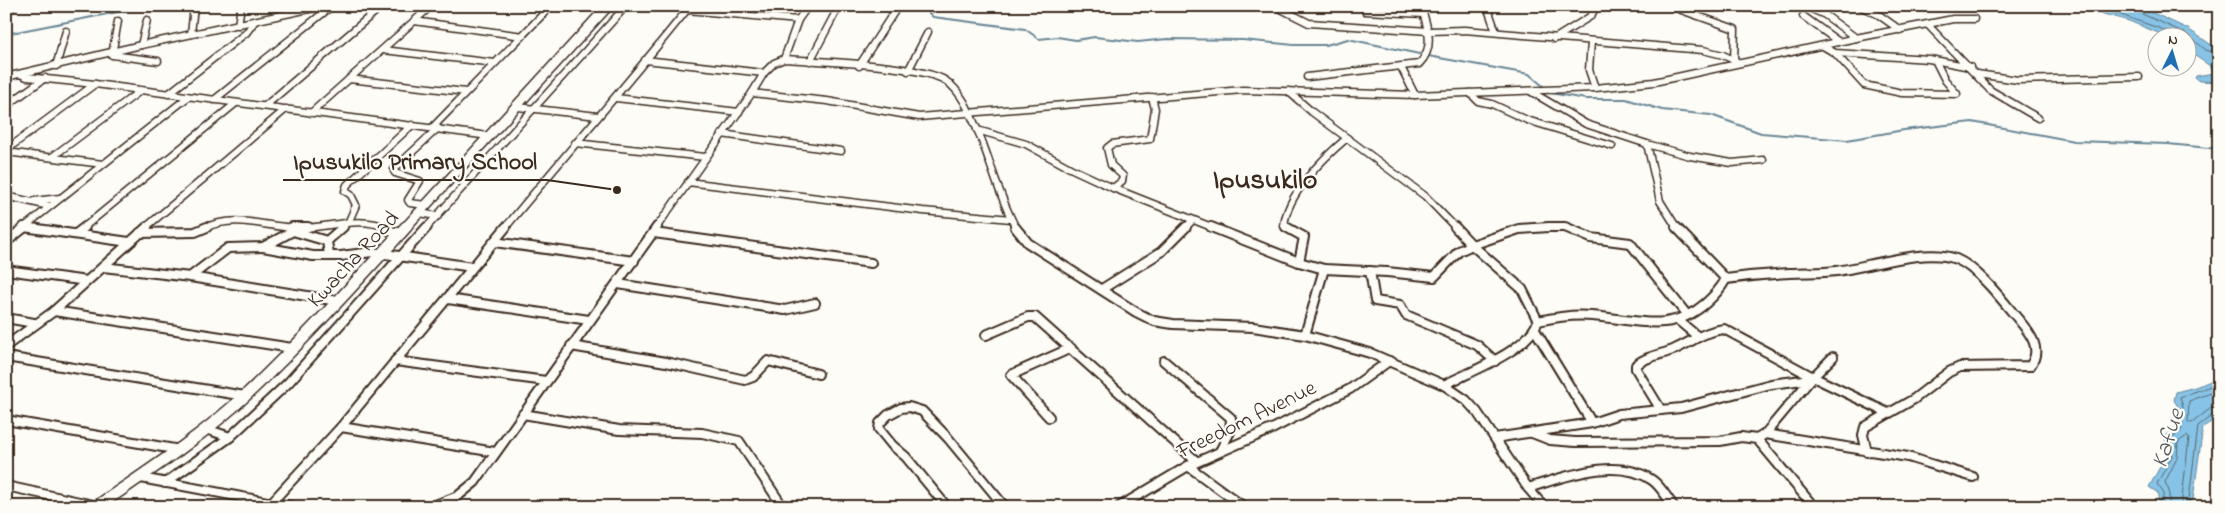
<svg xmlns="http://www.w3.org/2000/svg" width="2225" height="513" font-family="'Indie Flower',sans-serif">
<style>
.water{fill:#86c3e6;stroke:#688696}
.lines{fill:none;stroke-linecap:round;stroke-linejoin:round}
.shore{stroke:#59676e;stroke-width:1}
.stream{stroke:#688696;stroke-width:2}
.minor-far1-casing{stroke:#3b2a1e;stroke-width:9}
.minor-casing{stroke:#3b2a1e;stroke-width:12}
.major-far1-casing{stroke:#3b2a1e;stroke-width:12}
.major-casing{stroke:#3b2a1e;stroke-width:14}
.minor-far1{stroke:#fdfcf7;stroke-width:6}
.minor{stroke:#fdfcf7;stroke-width:8}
.major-far1{stroke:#fdfcf7;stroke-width:9}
.major{stroke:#fdfcf7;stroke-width:11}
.labels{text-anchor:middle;stroke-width:4.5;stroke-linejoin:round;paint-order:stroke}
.street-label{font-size:22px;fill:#3b2a1e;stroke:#fdfcf7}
.water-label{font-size:24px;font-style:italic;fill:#52585a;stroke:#fdfcf7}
.district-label{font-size:28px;font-weight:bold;fill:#3b2a1e;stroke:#fdfcf7}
.leader{fill:none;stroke:#3b2a1e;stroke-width:2}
.callout-dot{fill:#3b2a1e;stroke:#fdfcf7;stroke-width:2}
.callout-label{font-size:24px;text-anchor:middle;font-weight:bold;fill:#3b2a1e;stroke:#fdfcf7;stroke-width:4.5;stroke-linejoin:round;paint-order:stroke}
</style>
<rect width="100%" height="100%" fill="#fdfcf7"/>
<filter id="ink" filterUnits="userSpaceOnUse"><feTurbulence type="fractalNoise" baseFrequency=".02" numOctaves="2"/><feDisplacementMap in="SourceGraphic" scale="10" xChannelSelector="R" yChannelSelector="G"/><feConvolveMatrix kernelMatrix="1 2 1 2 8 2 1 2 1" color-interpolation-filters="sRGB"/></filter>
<g filter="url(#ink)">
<g class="water">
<polygon points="2074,6 2138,6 2188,29 2219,50 2219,82 2199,81 2195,78 2196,76 2214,73 2210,66 2188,51 2188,38 2168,37 2129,21"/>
<polygon points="2219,378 2219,417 2203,427 2192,507 2158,507 2158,493 2149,487 2167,454 2165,436 2176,430 2178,407 2174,400 2176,392 2195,387"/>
</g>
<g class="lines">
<g class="shore">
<polyline points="2095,6 2167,31 2170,38"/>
<polyline points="2137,6 2140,13 2185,33 2206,50 2219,54"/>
<polyline points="2219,390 2189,401 2188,422 2192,423 2211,408 2219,407"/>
<polyline points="2163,507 2163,492 2157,484 2172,456 2171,439 2181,431 2183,407 2180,397 2219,383"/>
<polyline points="2169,507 2169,491 2165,482 2177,458 2178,442 2187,436 2189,438 2181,507"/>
<polyline points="2188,507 2198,426 2214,414 2219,413"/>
</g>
<g class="stream">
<polyline points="907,6 928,12 933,17 1025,29 1039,39 1057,37 1076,40 1095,37 1138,42 1167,39 1243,40 1294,45 1326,45 1348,39 1424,55"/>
<polyline points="6,34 148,6"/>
<polyline points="1428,56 1529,74 1544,87"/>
<polyline points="1550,93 1586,99 1626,99 1662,110 1711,115 1761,133 1847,140 1904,130 1972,122 2074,141 2168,144 2219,149"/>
</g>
<defs>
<g id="minor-far1">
<polyline points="537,6 549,7"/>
<polyline points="1226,6 1248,6"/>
<polyline points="1275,6 1309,23 1429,31 1465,30 1703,50 1723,55 1738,62"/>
<polyline points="1364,6 1365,11 1423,14"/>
<polyline points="1487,6 1496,32"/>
<polyline points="1670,6 1735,29 1734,60"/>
<polyline points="1805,6 1825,15 1856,38"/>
<polyline points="1860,6 1879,15 1900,30"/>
<polyline points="6,8 15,6"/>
<polyline points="687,10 798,20 808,6"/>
<polyline points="1803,16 1839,42"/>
<polyline points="118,21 112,55 158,61"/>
<polyline points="414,21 523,36"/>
<polyline points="238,25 241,6"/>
<polyline points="1928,25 1990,90 2038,118"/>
<polyline points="191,34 194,6"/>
<polyline points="1554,39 1591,16 1596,6"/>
<polyline points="1591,42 1589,70 1595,88"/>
<polyline points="141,45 147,20"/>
<polyline points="1823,46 1835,53 1929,59 1970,67"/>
<polyline points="383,50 495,63"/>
<polyline points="1835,53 1864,85 1902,93 1957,94 1945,80 1935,60"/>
<polyline points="784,59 798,20"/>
<polyline points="645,60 764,73 752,93"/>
<polyline points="810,61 839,6"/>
<polyline points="56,66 66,31"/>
<polyline points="859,66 898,6"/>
<polyline points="1401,67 1415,95"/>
<polyline points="908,71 928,32"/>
<path d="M764,73L774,63L784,59C817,61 922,65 946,81C963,92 972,118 980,136C992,166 1000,199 1016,228"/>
<polyline points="20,74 27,77 95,84 489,136"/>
<polyline points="1977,74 2018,80 2139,77"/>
<polyline points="6,77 141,45 323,6"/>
<path d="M1307,77L1419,64C1436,47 1427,26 1421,6"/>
<polyline points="349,79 466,92"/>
<polyline points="1288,91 1312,112 1425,196 1456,228"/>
<polyline points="1530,91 1586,124 1647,144 1690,156 1732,163 1763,160"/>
<polyline points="1470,93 1478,101 1492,104 1527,120 1612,146"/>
<polyline points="168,94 246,33 255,21"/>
<polyline points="616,98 739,112"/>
<polyline points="214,100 332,6"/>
<polyline points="6,106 45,78"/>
<polyline points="265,106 382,6"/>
<polyline points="518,107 598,116"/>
<polyline points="311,113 431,6"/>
<polyline points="432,128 551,6"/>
<polyline points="977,130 1026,144 1070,168 1113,188 1214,228"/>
<polyline points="722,134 841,151"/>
<polyline points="575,143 705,157"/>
<polyline points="1647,144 1660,201 1677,228"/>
<polyline points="6,150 95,84"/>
<polyline points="6,152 103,164"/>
<polyline points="52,157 140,91"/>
<polyline points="688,182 923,211 1011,219"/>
<polyline points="1113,188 1122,181 1123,176 1111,165 1107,148 1112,144 1150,139 1155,109 1152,97"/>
<polyline points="6,196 49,206"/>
<polyline points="34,201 60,198"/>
<polyline points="426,205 410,203 408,200 420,181 395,173 394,169 438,128"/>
<polyline points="419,213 438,216"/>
<polyline points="24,227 32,228"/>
<polyline points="23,228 188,97"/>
<polyline points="83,228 236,103"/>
<polyline points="145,228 286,109"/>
<path d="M204,228C239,213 265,228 300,228C329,228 359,215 388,228"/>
<polyline points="341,228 349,221 356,205 351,195 345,191 347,185 412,125"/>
<polyline points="426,228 626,6"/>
<path d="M505,228C566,154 630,81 690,6"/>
<polyline points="656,228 752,93 827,101 919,117 1243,90 1415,95 1595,88 1654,82 1856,38 1953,19 1974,19"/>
<polyline points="1185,228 1193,220"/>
<path d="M1288,228L1284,226C1287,194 1323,158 1347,138"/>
<polyline points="1532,228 1568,228"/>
</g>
<g id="minor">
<polyline points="24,227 129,242"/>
<polyline points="292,227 308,227"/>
<polyline points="386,227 390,231 402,233"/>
<polyline points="1015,227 1028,243 1136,312 1154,321 1173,324 1253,327 1305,335 1370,353 1444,385 1466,400 1477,412 1528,488 1544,507"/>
<polyline points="1211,227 1299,262 1324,269 1387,272 1434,277 1459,251 1472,245 1522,289 1538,321"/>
<polyline points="1286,227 1304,237 1299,262"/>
<polyline points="1455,227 1472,245 1519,229 1549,227 1565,227 1591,238 1630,243 1687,315"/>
<polyline points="140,233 195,232 207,227"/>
<polyline points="654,233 871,263"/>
<polyline points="76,234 85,227"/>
<polyline points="6,242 25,227"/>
<polyline points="494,242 634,261"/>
<polyline points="263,247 313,256 341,256 372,252 472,267"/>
<polyline points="329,255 327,241 343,227"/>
<polyline points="103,267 190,277 338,301"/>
<polyline points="6,270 87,281"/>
<polyline points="1370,271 1375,301 1400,305 1406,315 1477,345 1495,361"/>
<polyline points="190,277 228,248 263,247 293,231 327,241"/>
<path d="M1726,279C1747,276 1769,274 1790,273C1805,272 1821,273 1836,271C1868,267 1926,247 1956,259C1978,268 2003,301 2018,319C2030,333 2043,349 2030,366L1960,367L1949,372L1914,399L1865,427L1863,435L1867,452"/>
<polyline points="618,284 785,310 815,303"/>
<polyline points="1102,289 1161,252 1186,227"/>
<polyline points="448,299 589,320"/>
<polyline points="54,311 292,348"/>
<polyline points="6,318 34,323"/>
<polyline points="1679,321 1697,336"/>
<polyline points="1535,330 1592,423"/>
<polyline points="986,335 1028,317 1035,317 1196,461"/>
<polyline points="1305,335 1324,269"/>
<polyline points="6,346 54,311 147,227"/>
<polyline points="571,346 666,362 745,380 753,377 768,361 818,374"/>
<polyline points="6,357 245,396"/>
<polyline points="395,361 546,381"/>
<polyline points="1164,361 1231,418 1230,432 1220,451"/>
<path d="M1444,385C1471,371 1528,351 1538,321C1556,317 1573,314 1592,316C1635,319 1670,335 1706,303C1714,296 1721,288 1726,279L1676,227"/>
<path d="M1661,410L1636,369V365C1647,356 1660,355 1673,350C1690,343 1704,331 1724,329L1813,377L1888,413"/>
<polyline points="523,414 619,430 702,433 739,441 783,507"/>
<polyline points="1049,417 1011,375 1071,348"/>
<polyline points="6,420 180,450"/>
<polyline points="341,427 495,452"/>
<polyline points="206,429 230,437"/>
<polyline points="1532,433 1550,440 1575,442 1720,441 1741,437 1757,439 1765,434 1811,379 1833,357"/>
<polyline points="1765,434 1908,457 1973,477"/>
<polyline points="1495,438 1592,423 1619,414 1681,408 1771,384 1811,379"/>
<polyline points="1757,439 1814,507"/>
<polyline points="1188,466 1244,507"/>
<polyline points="141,478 294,507"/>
<polyline points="165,483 230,437 288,383 427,227"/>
<polyline points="6,486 98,506"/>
<path d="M1528,488C1564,477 1617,456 1652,480C1661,486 1667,498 1674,507"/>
<polyline points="271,503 341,427 506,227"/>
<polyline points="430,507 458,496 475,482 657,227"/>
<polyline points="947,507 906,457 892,445 879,429 880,423 888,415 901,408 909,407 922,411 948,438 1005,507"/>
<polyline points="1119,507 1188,466 1274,428 1350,389 1389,361"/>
</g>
<polyline id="major-far1" points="405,228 608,6"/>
<path id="major" d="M96,507C147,472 200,438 246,395C302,342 354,284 406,227"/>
</defs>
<use href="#minor-far1" class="minor-far1-casing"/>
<use href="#minor" class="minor-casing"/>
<use href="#major-far1" class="major-far1-casing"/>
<use href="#major" class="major-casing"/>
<use href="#minor-far1" class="minor-far1"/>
<use href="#minor" class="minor"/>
<use href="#major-far1" class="major-far1"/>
<use href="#major" class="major"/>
</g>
</g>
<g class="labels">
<g class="street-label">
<text transform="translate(352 258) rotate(-47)" y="8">Kwacha Road</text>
<text transform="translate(1246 418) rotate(-26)" y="8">Freedom Avenue</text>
</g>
<g class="water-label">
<text transform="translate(2167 438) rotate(-72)" y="8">Kafue</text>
</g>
<g class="district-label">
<text x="1265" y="188">Ipusukilo</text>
</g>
</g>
<path class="leader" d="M617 190L547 180H283"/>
<circle class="callout-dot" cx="617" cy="190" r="5"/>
<g class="callout-label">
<text x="415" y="169">Ipusukilo Primary School</text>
</g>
<rect width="2225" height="513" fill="none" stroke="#fdfcf7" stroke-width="25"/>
<rect x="12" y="12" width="2200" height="488" fill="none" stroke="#3b2a1e" stroke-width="2" filter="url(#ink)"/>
<g transform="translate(2172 52) rotate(5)"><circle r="24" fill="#fdfcf7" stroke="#afa8a0"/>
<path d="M0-4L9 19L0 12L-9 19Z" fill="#1f6fb2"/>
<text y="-8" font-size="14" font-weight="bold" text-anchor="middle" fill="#3b2a1e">N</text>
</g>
</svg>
